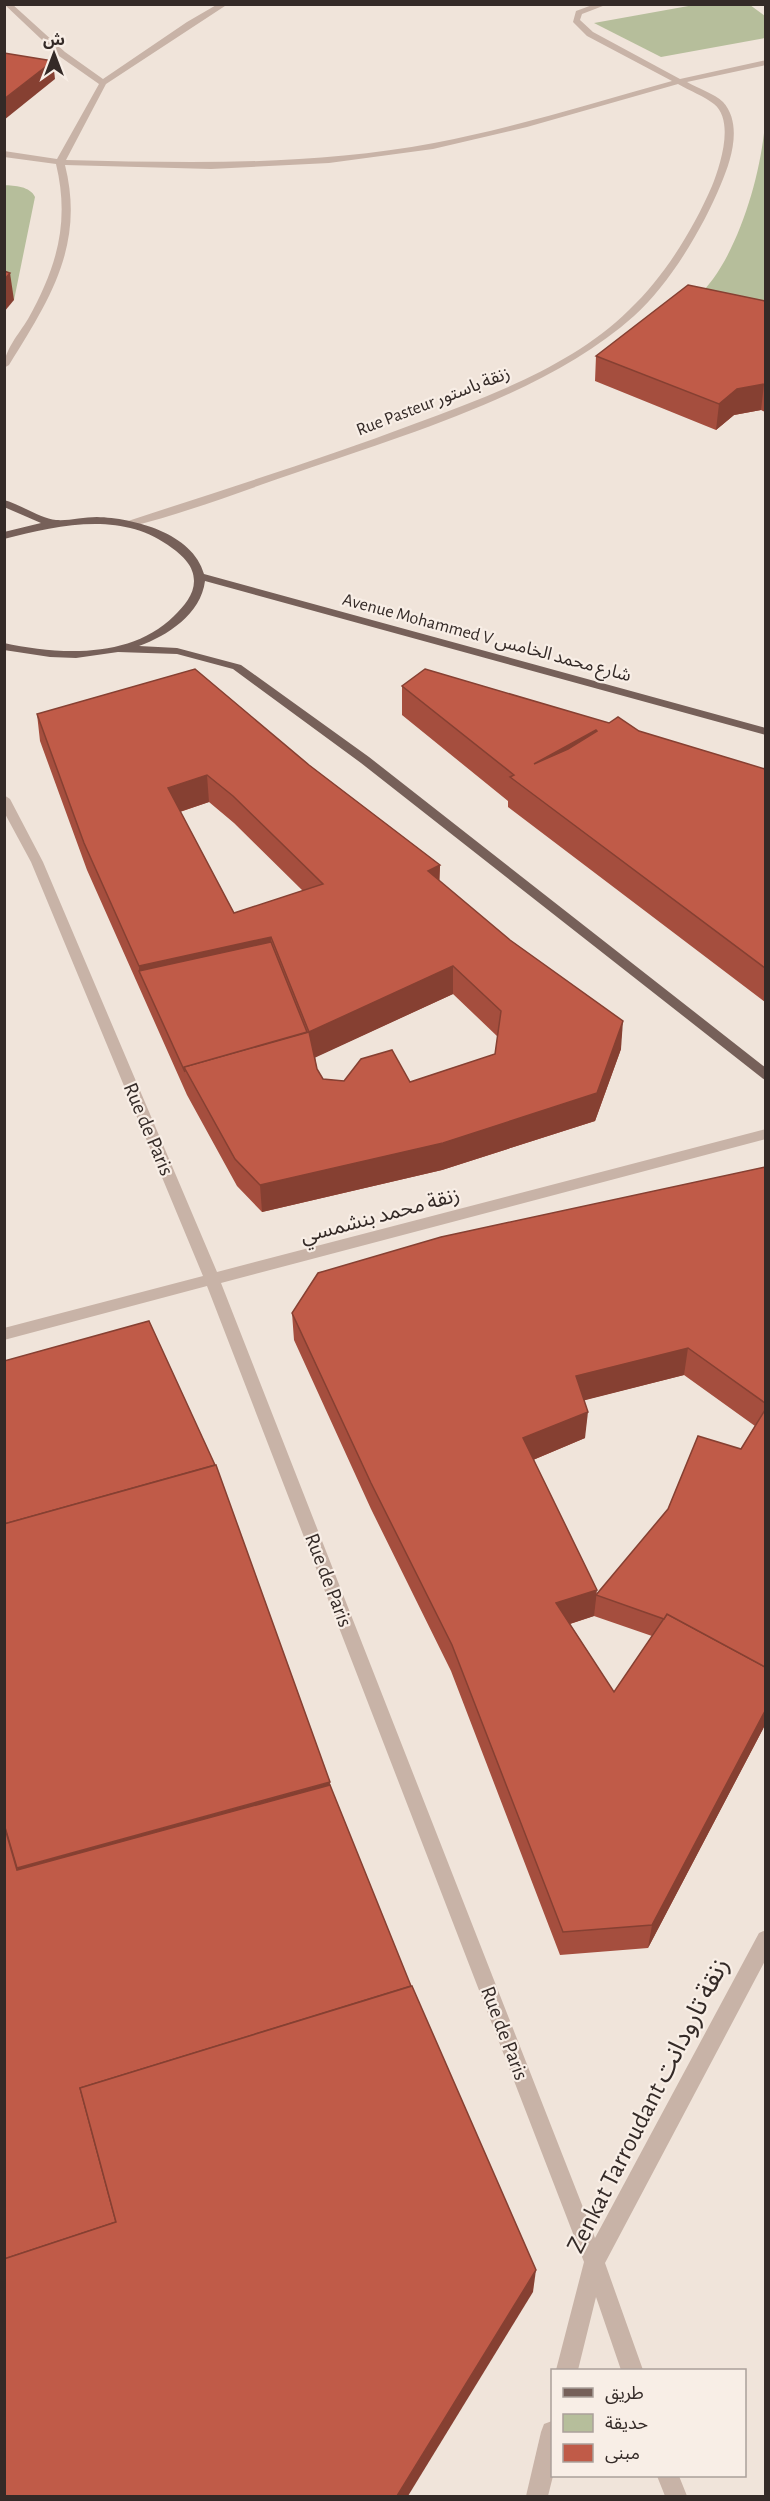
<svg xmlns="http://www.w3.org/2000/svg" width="770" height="2501" font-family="'Alegreya Sans','Noto Sans Arabic',sans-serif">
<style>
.green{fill:#b6be9b}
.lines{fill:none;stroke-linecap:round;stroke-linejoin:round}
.minor{fill:#c8b3a7;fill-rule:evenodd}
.major{fill:#766059;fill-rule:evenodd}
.wall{fill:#a54e3e;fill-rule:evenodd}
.shaded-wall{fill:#864032}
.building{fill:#c05b48;stroke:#864032;stroke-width:1.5;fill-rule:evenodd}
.labels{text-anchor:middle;stroke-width:4.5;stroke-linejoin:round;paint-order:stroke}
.far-street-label{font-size:18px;fill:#342a27;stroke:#f8eee6}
.street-label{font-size:21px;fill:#342a27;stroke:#f8eee6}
.near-street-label{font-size:26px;fill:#342a27;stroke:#f8eee6}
</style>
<rect width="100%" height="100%" fill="#f0e4da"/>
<g class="green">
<polygon points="694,5 750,5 765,16 765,38 661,57 594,23"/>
<path d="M765,123V327L686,310C695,300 705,290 713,279C742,239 761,172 765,123Z"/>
<path d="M4,185C15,186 30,186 35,197L14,300L5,297Z"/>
</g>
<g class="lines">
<g class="minor">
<path d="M4,4H12L65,52L103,79L187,22L218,4H228L106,84L66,160C189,163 312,166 434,143C514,128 593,103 672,81L587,36L573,22L576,11L595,4H608L582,14L580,20L593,32L680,79L766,60V65L687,82C697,88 715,94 723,102C743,124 731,161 721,184C703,228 669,285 634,316C548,393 406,435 298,472C242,491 186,513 129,527L124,524L125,522C222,490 319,460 414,424C489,396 571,367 629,310C664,277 693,230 712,186C720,166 735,121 714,104C704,96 690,91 678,84L527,127L433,149L329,163L211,169L65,165C85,245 50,299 9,365L4,368C4,350 19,334 28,319C57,267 70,222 56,164L4,157V151L57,159L99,84L59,56Z"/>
<polygon points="4,795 10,799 43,862 217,1272 766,1129 766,1139 221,1283 595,2238 759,1933 766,1930 766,1959 605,2263 643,2370 621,2370 596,2297 578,2370 556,2370 584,2262 207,1286 4,1340 4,1328 203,1276 31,862 4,812"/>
<polygon points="552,2421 553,2476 548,2496 526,2496 541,2432 544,2424"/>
<polygon points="657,2476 679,2476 687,2496 665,2496"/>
</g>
<path class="major" d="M4,500C20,504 41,519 56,520C69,521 83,517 97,517C133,518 193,533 204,574L766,728V735L205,581C201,614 167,636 139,646L177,648L241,665L369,757L766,1068V1081L361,763L233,669L177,654L118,652L76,658L50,657L4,650V643C59,655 131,659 174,616C184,606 194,595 194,581C194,566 183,556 172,548C123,510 59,525 4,539V532L41,523L4,507Z"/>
</g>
<g class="wall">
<polygon points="765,301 765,412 761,410 734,415 716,430 595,381 596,356"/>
<polygon points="402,686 609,723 765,769 765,1002 508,807 508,801 402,715"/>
<path d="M37,714L309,765L440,865L439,881L621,1049L595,1121L442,1170L262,1212L237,1186L187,1095L87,870L40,741ZM209,802L234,823L303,891L234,913L180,812ZM453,994L498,1037L495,1054L410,1082L344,1081L323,1079L317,1069L315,1057Z"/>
<path d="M765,1167V1725L648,1948L560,1955L451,1671L371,1509L294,1340L292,1313ZM684,1375L755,1426L741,1449L596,1595L533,1460L585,1438L584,1400ZM594,1616L652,1636L614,1692L570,1624Z"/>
</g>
<g class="shaded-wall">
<polygon points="53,61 55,79 4,120 4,99"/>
<polygon points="10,273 14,300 4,312 4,280"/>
<polygon points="764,384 761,410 734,415 716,430 719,404 737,389"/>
<polygon points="596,730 594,760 534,764"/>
<polygon points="207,775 209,802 170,815 168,788"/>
<polygon points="440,865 439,893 428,871"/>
<polygon points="271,937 272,965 139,971 139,966"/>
<polygon points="453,966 453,994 310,1060 309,1032"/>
<polygon points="623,1021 621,1049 595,1121 442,1170 262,1212 260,1185"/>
<polygon points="688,1348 684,1375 574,1403 576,1376"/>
<polygon points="588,1412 585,1438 521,1465 523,1438"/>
<polygon points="597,1590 594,1616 554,1629 556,1603"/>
<polygon points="765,1711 765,1725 648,1948 652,1925"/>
<polygon points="330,1782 331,1809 23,1894 17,1868"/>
<polygon points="536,2270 533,2292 408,2496 397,2496"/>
</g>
<g class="building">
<polygon points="4,53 53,61 4,99"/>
<polygon points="4,271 10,273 4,280"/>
<polygon points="688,285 765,301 765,385 764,384 737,389 719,404 596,356"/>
<path d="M195,669L309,765L440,865L428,871L510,940L623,1021L597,1093L443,1143L260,1185L235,1159L184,1067L309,1032L271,937L139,966L84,843L37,714ZM207,775L233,796L323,884L234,913L168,788ZM453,966L501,1011L495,1054L410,1082L392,1050L361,1059L344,1081L323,1079L317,1069L309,1032Z"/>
<path d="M425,669L609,723L618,717L639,731L765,769V968L510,777L514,775L402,686ZM596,730L597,731L568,749L534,764Z"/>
<polygon points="271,942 307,1032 184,1067 185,1072 139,971"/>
<polygon points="765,1167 765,1403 688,1348 576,1376 588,1412 523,1438 597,1590 556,1603 614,1692 667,1614 765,1667 765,1711 652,1925 563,1932 452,1645 371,1483 292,1313 318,1273 441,1237"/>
<polygon points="149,1321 215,1465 4,1524 4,1361"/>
<polygon points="765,1410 765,1667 667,1614 664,1619 596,1595 668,1509 698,1436 741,1449"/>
<polygon points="216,1465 330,1782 17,1868 4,1824 4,1524"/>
<polygon points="330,1785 411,1986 80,2088 116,2222 4,2259 4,1825 17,1870"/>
<polygon points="412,1986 536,2270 397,2496 4,2496 4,2259 116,2222 80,2088"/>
</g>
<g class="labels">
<g class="far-street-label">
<text transform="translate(433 401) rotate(-21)" y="6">Rue Pasteur زنقة باستور</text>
<text transform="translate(487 637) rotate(15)" y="6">Avenue Mohammed V شارع محمد الخامس</text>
</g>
<g class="street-label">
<text transform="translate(149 1129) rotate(67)" y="7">Rue de Paris</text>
<text transform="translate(380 1215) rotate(-15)" y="7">زنقة محمد بنشمسي</text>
<text transform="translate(329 1580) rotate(69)" y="7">Rue de Paris</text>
<text transform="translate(505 2033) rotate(69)" y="7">Rue de Paris</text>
</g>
<g class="near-street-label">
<text transform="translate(647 2105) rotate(-63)" y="9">Zenkat Tarroudant زنقة تارودانت</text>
</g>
</g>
<rect width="770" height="2501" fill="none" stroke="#342a27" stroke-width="12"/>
<rect x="551" y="2369" width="195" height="108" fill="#f8eee6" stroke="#aaa09a" stroke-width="1.5"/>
<rect x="563" y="2388" width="30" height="9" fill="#766059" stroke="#aaa09a" stroke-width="1.5"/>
<text x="605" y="2399" font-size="18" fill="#342a27">طريق</text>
<rect x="563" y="2414" width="30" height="18" fill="#b6be9b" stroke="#aaa09a" stroke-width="1.5"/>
<text x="605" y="2429" font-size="18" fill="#342a27">حديقة</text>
<rect x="563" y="2444" width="30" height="18" fill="#c05b48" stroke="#aaa09a" stroke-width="1.5"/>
<text x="605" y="2459" font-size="18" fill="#342a27">مبنى</text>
<g transform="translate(54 54)" stroke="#f8eee6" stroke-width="4.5" paint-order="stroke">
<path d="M0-4.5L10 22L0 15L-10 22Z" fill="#342a27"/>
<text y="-9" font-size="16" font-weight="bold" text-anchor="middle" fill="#342a27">ش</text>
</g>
</svg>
